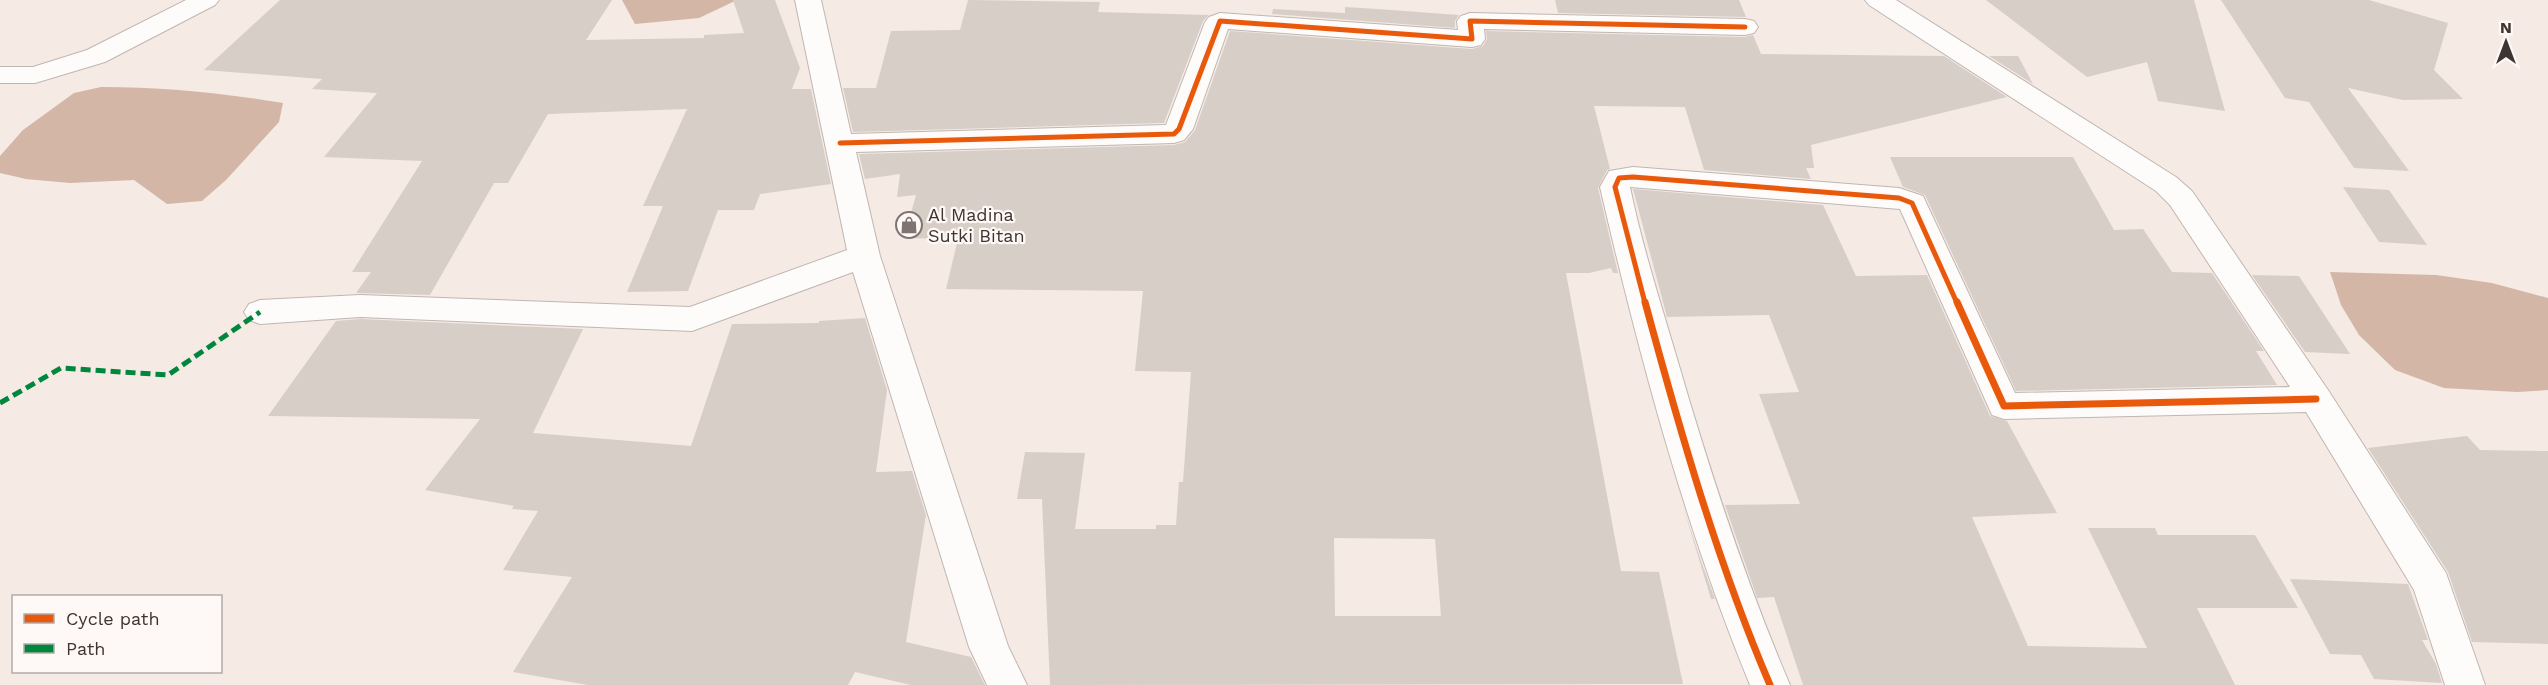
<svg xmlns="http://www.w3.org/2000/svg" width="2548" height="685" font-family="'Work Sans',sans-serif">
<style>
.water{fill:#d3b6a6}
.building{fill:#d8cec8;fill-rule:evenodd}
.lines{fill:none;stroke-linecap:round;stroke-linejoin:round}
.minor-casing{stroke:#c0b6b1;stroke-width:2}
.minor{fill:#fefcfb;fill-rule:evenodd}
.quiet{stroke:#00873e;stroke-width:5;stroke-dasharray:10 5;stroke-linecap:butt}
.cycleway-far1-casing{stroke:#fef8f6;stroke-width:8}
.cycleway-casing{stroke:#fef8f6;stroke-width:10}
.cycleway-far1{stroke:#e8590c;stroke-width:5}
.cycleway{stroke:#e8590c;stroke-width:7}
.labels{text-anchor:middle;stroke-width:4.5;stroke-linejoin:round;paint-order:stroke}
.poi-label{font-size:18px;fill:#3f3530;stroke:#fef8f6;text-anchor:start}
</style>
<rect width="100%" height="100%" fill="#f5eae4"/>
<g class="water">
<polygon points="622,0 737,0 699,18 635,24"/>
<path d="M101,87C162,87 222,93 283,103L279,122L226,180L202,201L167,204L134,180L70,183L26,179L0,173V156L23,130L74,93Z"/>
<polygon points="2330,272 2436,275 2492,283 2548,298 2548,390 2517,392 2444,388 2395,370 2359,335 2341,305"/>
</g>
<g class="building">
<polygon points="280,0 612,0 586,40 704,38 704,35 744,33 733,0 775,0 800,68 792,89 811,89 831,184 760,194 754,210 718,210 688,291 627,292 663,206 643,206 687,109 548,114 508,183 494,183 430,295 356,293 371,272 352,272 422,161 324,157 377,93 312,89 322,79 204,70"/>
<polygon points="968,0 1100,2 1098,12 1209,15 1203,21 1164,123 853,132 843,88 876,88 891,31 960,30"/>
<polygon points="1555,0 1739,0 1746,17 1558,13"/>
<polygon points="1986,0 2194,0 2225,111 2158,101 2147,62 2087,77"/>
<polygon points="2221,0 2369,0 2448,23 2434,70 2463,99 2403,100 2348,88 2409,171 2354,168 2309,102 2285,98"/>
<polygon points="1345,7 1377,9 1459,15 1455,21 1455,28 1272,14 1273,9 1345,13"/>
<path d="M1230,31L1472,49L1483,46L1487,39L1486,31L1745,37L1753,35L1761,54L1944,56L2007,97L1811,145L1814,168H1806L1811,179L1704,170L1685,107L1594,106L1610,169L1607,170L1598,188L1618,273H1613L1611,268L1589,273H1566L1621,571L1659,572L1683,684L1050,685L1042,499H1017L1025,452L1085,453L1075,529H1156V525H1176L1179,482H1183L1191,372L1135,371L1143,291L946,289L958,239L904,238L916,195L897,197L900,174L865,179L859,154L1174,145L1185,142L1195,130ZM1334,538L1435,539L1441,616H1335Z"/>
<polygon points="1989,56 2018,56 2033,84"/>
<polygon points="1890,157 2073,157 2114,230 2143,229 2172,272 2212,273 2264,351 2256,351 2277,385 2016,391 1925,195 1903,187"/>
<polygon points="2343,187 2389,190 2427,245 2379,242"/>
<polygon points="1633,189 1823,205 1856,276 1927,275 1990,416 2007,421 2057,513 1972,517 2028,646 2147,648 2088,528 2155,528 2158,535 2255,535 2298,608 2197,608 2235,685 1803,685 1774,597 1757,598 1725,505 1800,504 1759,394 1799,392 1769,315 1667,317"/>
<polygon points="2252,275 2299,276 2350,354 2305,352"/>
<polygon points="865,318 887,390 876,472 912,471 926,515 906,642 971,657 985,685 911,685 855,672 848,685 588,685 513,672 572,577 503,570 538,511 512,509 514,506 425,490 480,419 268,416 336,321 360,319 583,329 533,433 691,446 732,324 819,323 819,321"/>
<polygon points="2467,436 2480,450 2548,451 2548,644 2472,642 2448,572 2368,448"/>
<polygon points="1683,506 1702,564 1715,599 1711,599"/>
<polygon points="2290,579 2408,584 2428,640 2422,640 2436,664 2442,683 2374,679 2361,655 2330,654"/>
</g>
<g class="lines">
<defs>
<g id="minor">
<polygon points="186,0 219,0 215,5 105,62 35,83 0,83 0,67 33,67 87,50"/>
<polygon points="795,0 821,0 851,134 1166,125 1205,22 1209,17 1220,13 1458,30 1457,21 1461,16 1470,13 1745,19 1754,21 1758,27 1754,33 1745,35 1484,29 1485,39 1481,45 1472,47 1228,29 1193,129 1184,140 1174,143 856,152 880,256 1008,646 1027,685 987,685 969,647 853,272 692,331 360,317 260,324 249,320 244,312 249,304 260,300 360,295 690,307 847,250"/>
<path d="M1865,0H1896L2176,177L2192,191L2328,390L2446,573L2485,685H2445L2414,590L2306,412L2004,419L1992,415L1900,209L1630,187C1642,246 1661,304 1678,362C1710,472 1745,580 1790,685H1750C1684,525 1639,355 1600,187L1609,171L1633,167L1899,188L1923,196L2015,393L2290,387L2170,205L2156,191L1869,5Z"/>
</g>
</defs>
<use href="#minor" class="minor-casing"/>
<use href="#minor" class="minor"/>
<polyline class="quiet" points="0,403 61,368 168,375 260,312"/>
<defs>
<g id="cycleway-far1">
<polyline points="840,143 1174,134 1179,129 1220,21 1472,39 1470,21 1745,27"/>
<polyline points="1645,303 1615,187 1619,178 1633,177 1899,198 1912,203 1957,303"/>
</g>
<g id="cycleway">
<path d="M1645,302C1680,431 1717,561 1770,685"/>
<polyline points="1957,302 2004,406 2316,399"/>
</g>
</defs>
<use href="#cycleway-far1" class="cycleway-far1-casing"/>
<use href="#cycleway" class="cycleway-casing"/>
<use href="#cycleway-far1" class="cycleway-far1"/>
<use href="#cycleway" class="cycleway"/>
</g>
<defs>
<symbol id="shop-ring" viewBox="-11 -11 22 22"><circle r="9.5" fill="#fef8f6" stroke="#7f746f" stroke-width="1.5"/><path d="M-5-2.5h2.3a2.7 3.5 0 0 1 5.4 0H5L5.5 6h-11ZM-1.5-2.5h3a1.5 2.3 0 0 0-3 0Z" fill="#7f746f"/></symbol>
</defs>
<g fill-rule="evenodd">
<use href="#shop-ring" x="894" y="210" width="30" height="30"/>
</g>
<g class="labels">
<g class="poi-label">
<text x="928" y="221">Al Madina<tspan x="928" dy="21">Sutki Bitan</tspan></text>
</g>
</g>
<rect x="12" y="595" width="210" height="78" fill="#fef8f6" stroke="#b2aaa7" stroke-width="1.5"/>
<rect x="24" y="614" width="30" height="9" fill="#e8590c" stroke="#b2aaa7" stroke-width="1.5"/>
<text x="66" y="625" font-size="18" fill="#3f3530">Cycle path</text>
<rect x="24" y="644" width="30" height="9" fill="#00873e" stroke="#b2aaa7" stroke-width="1.5"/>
<text x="66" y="655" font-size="18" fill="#3f3530">Path</text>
<g transform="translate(2506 42)" stroke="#fef8f6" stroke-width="4.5" paint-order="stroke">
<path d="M0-4.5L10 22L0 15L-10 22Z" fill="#3f3530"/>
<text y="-9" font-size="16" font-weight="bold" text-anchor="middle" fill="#3f3530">N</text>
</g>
</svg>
